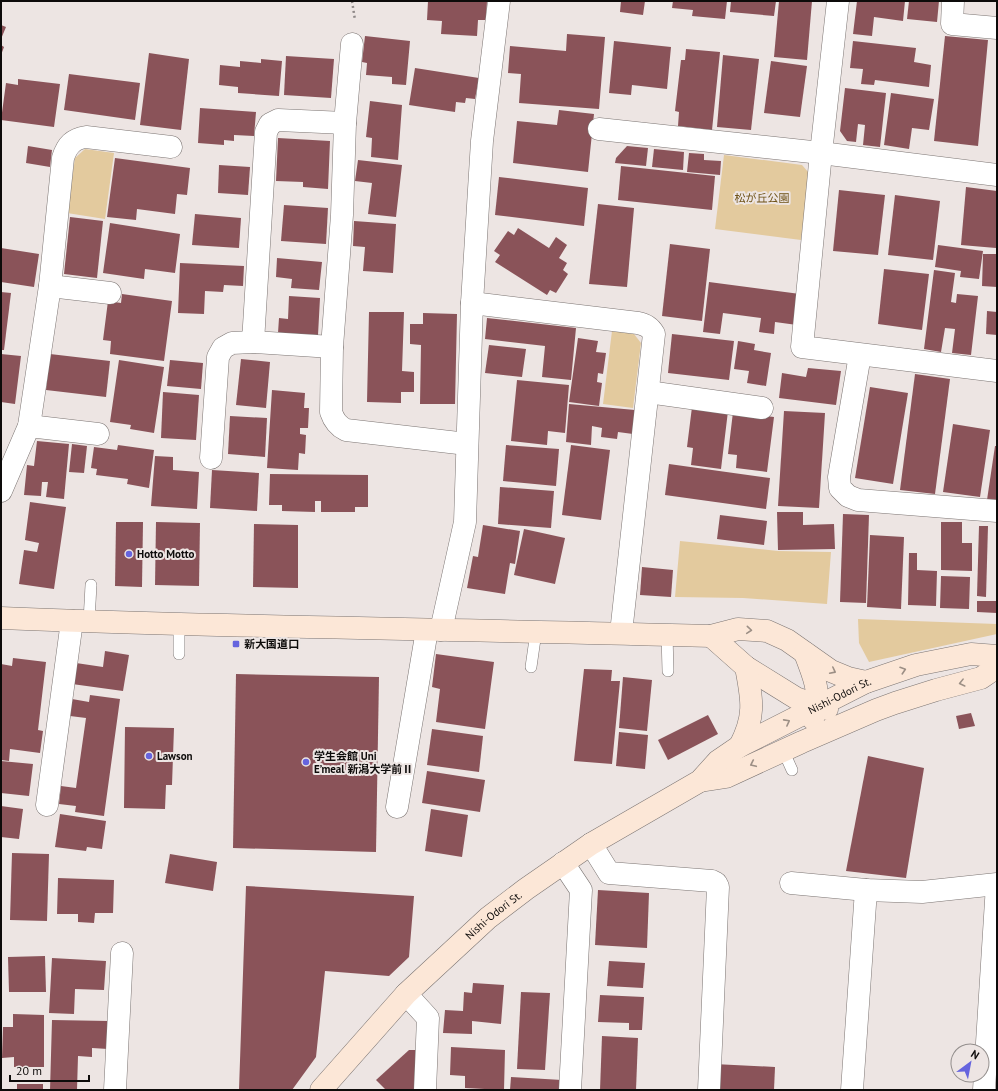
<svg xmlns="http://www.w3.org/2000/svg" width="998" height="1091" font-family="'PT Sans','Noto Sans JP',sans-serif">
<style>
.green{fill:#e3ca9e}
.building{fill:#8a5359}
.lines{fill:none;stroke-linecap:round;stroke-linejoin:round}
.lane-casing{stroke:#7c7573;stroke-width:12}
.street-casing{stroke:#7c7573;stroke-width:23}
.secondary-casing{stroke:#7c7573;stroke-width:23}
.path{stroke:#8f8988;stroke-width:2.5;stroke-dasharray:2 3;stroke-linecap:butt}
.lane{stroke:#fff;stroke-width:11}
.street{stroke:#fff;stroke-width:22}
.secondary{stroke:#fce7d7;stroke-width:22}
.oneway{stroke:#9c8f85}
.poi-dot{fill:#6664de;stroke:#ede5e3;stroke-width:1.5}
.labels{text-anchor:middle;stroke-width:4;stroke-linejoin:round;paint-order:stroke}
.park-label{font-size:11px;fill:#6f5318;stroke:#ede5e3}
.poi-label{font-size:11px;font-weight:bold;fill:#0d0b0a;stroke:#ede5e3;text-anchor:start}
.street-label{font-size:11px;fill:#0d0b0a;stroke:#ede5e3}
</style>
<rect width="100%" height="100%" fill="#ede5e3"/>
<g class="green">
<polygon points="85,149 114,153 105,219 67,213 75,158"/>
<polygon points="724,155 802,165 809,173 801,240 715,229"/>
<polygon points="612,331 634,334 641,343 633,408 603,404"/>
<polygon points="680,541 778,551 831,552 827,604 743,598 675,597"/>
<polygon points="858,619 997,624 997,634 869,662 859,643"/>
</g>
<g class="building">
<polygon points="428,1 487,1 486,20 478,20 477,36 441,34 442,21 427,20"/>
<polygon points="621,1 645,1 643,15 620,12"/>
<polygon points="673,1 727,1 725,19 692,16 693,10 672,8"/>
<polygon points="731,1 776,1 774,16 730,12"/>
<polygon points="779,1 812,1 807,60 774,57"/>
<polygon points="857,1 905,1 903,21 874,17 872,36 853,34"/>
<polygon points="909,1 939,1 937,22 907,19"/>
<polygon points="1,25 6,27 1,39"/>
<polygon points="567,34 605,37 599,109 519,103 521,74 508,73 510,46 566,51"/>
<polygon points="365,36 410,41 406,85 392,84 392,77 366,75 367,63 362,62"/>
<polygon points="945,36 988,40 978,146 934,141"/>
<polygon points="614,41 671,47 667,89 632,85 631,95 609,93"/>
<polygon points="853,41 916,48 914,62 931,65 929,87 875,80 874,85 861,84 863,69 850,68"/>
<polygon points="1,45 4,47 1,55"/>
<polygon points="686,49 720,52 712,130 678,126 679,112 675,111 681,60 685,60"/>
<polygon points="149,53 189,59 181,130 140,125"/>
<polygon points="723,55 759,59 751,130 717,127"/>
<polygon points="286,56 334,59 331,98 284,95"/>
<polygon points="261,59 282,61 279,96 238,93 238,87 219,85 220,65 240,67 240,61 261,63"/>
<polygon points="771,61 807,66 800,117 764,113"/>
<polygon points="415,68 479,78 475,99 466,98 465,103 456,102 455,112 409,105"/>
<polygon points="69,74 140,83 135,120 64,110"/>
<polygon points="18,79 60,84 54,127 1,120 6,83 18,85"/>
<polygon points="845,88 886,93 880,147 863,145 865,125 858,124 856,142 847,141 840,131"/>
<polygon points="891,93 934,99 929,130 912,128 909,149 884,145"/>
<polygon points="370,101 402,105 398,160 371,157 372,138 366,137"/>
<polygon points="200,108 256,112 254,136 234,135 234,141 224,140 224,145 198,143"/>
<polygon points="559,110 594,114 588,172 513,163 517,121 557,125"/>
<polygon points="278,138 330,141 328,189 303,187 303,182 276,181"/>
<polygon points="28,146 52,150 50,167 26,163"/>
<polygon points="627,146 648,148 646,166 615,163 616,158"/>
<polygon points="654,149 684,152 683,170 652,167"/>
<polygon points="689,153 704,154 704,160 721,161 720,175 687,172"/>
<polygon points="115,158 190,168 187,195 177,194 175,214 137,209 136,220 107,217"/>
<polygon points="358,160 402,165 396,217 368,214 372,183 355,181"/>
<polygon points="219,165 250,167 248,195 218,193"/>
<polygon points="621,166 715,176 712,210 618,200"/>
<polygon points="499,177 588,188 584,226 495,215"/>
<polygon points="966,187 997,191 996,248 961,245"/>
<polygon points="839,190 885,195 878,255 833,251"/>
<polygon points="895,195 940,201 933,260 888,255"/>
<polygon points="598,204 634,208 627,287 589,284"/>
<polygon points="284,205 328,208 326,244 281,241"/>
<polygon points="195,214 241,218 239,248 192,245"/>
<polygon points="70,217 103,221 97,278 64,274"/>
<polygon points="354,221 396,224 393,273 363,271 365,247 353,246"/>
<polygon points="110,223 180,234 175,273 145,269 144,279 103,273"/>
<polygon points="518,228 549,248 556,237 567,245 559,258 567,263 563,270 568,274 556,293 550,290 547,295 495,262 500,255 494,251 508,231 514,235"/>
<polygon points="670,244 710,249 702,321 662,316"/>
<polygon points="938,245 983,251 979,279 960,277 961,271 935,267"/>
<polygon points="1,248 39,254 34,287 1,282"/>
<polygon points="983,254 997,254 997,287 982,286"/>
<polygon points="277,258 322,262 319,290 291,288 292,279 276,277"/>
<polygon points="180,263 244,266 243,286 224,285 223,292 205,291 204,314 178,313"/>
<polygon points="884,269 929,274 922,330 878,324"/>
<polygon points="934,270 955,273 951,302 956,303 957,294 978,296 971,355 952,353 955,329 945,328 941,352 924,349"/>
<polygon points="709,282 800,294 797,325 775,322 774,334 759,332 761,318 723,313 720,334 703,332"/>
<polygon points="1,292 11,293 4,350 1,350"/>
<polygon points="122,294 172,301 164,361 110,354 111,341 103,340 108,301 121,303"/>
<polygon points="289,296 320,298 318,335 278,333 279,318 288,319"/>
<polygon points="987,311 997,312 997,335 986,334"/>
<polygon points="369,312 404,312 402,371 414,372 414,392 401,392 401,403 367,402"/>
<polygon points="423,313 457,314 455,404 420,404 421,345 410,344 410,324 423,324"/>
<polygon points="487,318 576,328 571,380 542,377 545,346 485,339"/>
<polygon points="672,334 734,341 729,380 668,373"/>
<polygon points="578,338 598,341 596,352 606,353 603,374 598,373 597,382 602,383 599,406 569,402"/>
<polygon points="738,341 755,344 754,350 771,353 766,386 747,383 749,371 734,369"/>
<polygon points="489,345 526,349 522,377 485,373"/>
<polygon points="1,354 21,356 15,404 1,402"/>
<polygon points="50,354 110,361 106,397 46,390"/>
<polygon points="241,359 270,362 266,408 236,405"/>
<polygon points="119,360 164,367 154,433 130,429 131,425 110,422"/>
<polygon points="170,360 203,363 201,389 167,386"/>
<polygon points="808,368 841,371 836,405 779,398 782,373 806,377"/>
<polygon points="915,374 950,379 935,494 900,490"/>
<polygon points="517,380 569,385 565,433 548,431 547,445 511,441"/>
<polygon points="870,387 908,393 893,484 855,478"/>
<polygon points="272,390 305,393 304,408 309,408 308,428 300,428 300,434 306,435 305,454 299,453 298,470 267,468"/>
<polygon points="163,392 199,395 196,440 161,438"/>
<polygon points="569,404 635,410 633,434 618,432 617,439 601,437 602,428 592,426 591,445 566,442"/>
<polygon points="692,407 728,411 721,469 691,465 693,448 687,447"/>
<polygon points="784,411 825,413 819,508 778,506"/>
<polygon points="733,412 774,417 767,472 736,468 737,455 728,454"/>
<polygon points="230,416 267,418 265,457 228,454"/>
<polygon points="953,424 990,430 980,497 943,492"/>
<polygon points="37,441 69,444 64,499 46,497 48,482 42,482 41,496 24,495 27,465 34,466"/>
<polygon points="72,444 87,446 84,473 69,472"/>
<polygon points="118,445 154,450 149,488 127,484 128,479 96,475 97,469 91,468 94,447 117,450"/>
<polygon points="506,445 559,449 556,486 503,481"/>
<polygon points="571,445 610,450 601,520 562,515"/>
<polygon points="995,446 997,446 997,501 987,500"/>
<polygon points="155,456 173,457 173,470 199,472 197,509 151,506"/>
<polygon points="669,464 770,478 766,509 665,495"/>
<polygon points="212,470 259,473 257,511 210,508"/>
<polygon points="270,474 368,475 368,507 355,507 355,512 321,512 321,501 315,501 315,512 282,511 282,505 269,505"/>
<polygon points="500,487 554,491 551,528 498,524"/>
<polygon points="30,502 66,507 54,589 19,584 24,550 37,552 39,543 25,540"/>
<polygon points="777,512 803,512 803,525 834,524 835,549 778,550"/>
<polygon points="843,514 869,515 866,603 840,602"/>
<polygon points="720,515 767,521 764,545 717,539"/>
<polygon points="116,522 143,522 142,587 115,586"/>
<polygon points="156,522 200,523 199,586 155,585"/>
<polygon points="941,522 962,522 962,543 972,543 972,571 941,570"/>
<polygon points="254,524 298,525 298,588 253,587"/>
<polygon points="483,525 520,531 515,564 510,563 505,594 467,588 473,556 478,557"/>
<polygon points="979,526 988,526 986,597 977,596"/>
<polygon points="524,529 565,538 555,584 514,575"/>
<polygon points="870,535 904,537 901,609 867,607"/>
<polygon points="909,553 917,553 917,570 937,571 936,606 908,605"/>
<polygon points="642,567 673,570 671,597 640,595"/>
<polygon points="941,576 970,577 969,609 940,608"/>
<polygon points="977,601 997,601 997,613 977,612"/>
<polygon points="105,651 129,655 123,691 72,684 76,663 103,667"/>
<polygon points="436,654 494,662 485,729 436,722 440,689 432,687"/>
<polygon points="13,658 46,662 38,730 43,731 40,753 10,749 9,761 1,760 1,664 12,666"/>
<polygon points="584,669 612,670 611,681 620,681 612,764 574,761"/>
<polygon points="236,674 379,677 376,852 233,848"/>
<polygon points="623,677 652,680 647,731 619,728"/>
<polygon points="90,695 120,699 104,816 75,812 76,806 59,804 61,786 76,788 86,718 70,716 72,699 89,702"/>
<polygon points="971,713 975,726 959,729 956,716"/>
<polygon points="708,715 718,734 668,760 658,740"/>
<polygon points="125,727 174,728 172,785 166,785 165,809 124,808"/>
<polygon points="432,729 483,736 479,772 427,765"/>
<polygon points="619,732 648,735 645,769 616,766"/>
<polygon points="868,756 924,768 906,878 846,871"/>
<polygon points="1,761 33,764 29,796 1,793"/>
<polygon points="427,771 485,780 480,812 422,803"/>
<polygon points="1,806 23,809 19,839 1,837"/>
<polygon points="431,809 468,815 462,857 425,851"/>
<polygon points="60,814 106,821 102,849 87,847 86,851 55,847"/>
<polygon points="12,853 49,854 47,921 10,920"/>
<polygon points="170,854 217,862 213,891 165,883"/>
<polygon points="58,878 114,880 113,913 95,913 94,923 78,922 78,914 57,914"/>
<polygon points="246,886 414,896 409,957 389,976 325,971 316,1057 292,1090 239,1090"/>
<polygon points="598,890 649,893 647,948 595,945"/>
<polygon points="45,956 46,992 9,992 8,957"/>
<polygon points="52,958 106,961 104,990 75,989 74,1014 49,1013"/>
<polygon points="609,961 645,963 643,988 607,986"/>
<polygon points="473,983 504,985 501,1024 472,1021 472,1034 443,1033 445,1010 463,1011 464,992 472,993"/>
<polygon points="521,992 550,993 545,1070 517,1069"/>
<polygon points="600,995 644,997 642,1030 629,1030 629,1023 598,1022"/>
<polygon points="13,1014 44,1015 44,1067 14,1067 14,1057 2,1058 3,1027 13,1027"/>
<polygon points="52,1020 109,1021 108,1049 92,1048 92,1057 78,1056 77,1090 50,1090"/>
<polygon points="602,1036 638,1038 636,1090 600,1090"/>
<polygon points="451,1047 505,1050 504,1090 465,1088 465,1076 450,1075"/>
<polygon points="409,1050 417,1050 416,1090 386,1090 376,1080"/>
<polygon points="714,1064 775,1067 774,1090 713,1090"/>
<polygon points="511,1077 562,1080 562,1090 510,1090"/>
<rect x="17" y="1084" width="26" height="6"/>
</g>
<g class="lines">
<defs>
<g id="lane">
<polyline points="89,621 91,585"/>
<polyline points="667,634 668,671"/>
<polyline points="179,654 179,624"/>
<polyline points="531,667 536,632"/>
<polyline points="783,750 792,770"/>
</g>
<g id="street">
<polyline points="838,1 821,153 802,347 997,371"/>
<polyline points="953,1 952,24 997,28"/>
<path d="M352,44L345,123L342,215L332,347L331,412C334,421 338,426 346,430L467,444"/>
<polyline points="599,129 821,153 997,175"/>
<polyline points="50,286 110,293"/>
<path d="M472,303L638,323C646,325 650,327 654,334L621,633"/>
<polyline points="253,342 266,132 270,124 278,120 345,123"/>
<polyline points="860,355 839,477 840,488 848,496 858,500 997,511"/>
<polyline points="648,392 762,408"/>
<polyline points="29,426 98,434"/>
<polyline points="211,458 218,357 223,348 232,343 253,342 332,347"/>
<path d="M1,491L29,426L50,286L63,158C67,145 73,139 86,137L171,147"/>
<polyline points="441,630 465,522 472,303 482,141 499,1"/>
<polyline points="47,805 72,621"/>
<polyline points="397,807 427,630"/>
<polyline points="591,844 609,873 712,881 716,883 718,887 709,1090"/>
<polyline points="563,863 581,890 570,1090"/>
<polyline points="791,883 866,890 922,892 997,884"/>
<polyline points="406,994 428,1018 425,1090"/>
<polyline points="115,1090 122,953"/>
<polyline points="852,1090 866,890"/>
<polyline points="984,1090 997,885"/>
</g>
<g id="secondary">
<path d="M1,618C238,628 475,629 711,636L738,629L767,631L787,640L831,671L848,678L866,682"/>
<polyline points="711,636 746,667 796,698 827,709"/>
<path d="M805,653C814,678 822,691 813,719"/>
<path d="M740,746C756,715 752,699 746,667"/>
<polyline points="700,781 726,777 802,742 876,710 895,703 936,690 981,678 997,667"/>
<path id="s1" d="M321,1090L406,994L488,918L526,889L591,844L700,781L718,761L740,746L866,682L916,665L971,654L997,656"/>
</g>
</defs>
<use href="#lane" class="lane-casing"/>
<use href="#street" class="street-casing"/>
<use href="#secondary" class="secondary-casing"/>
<polyline class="path" points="352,1 355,20"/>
<use href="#lane" class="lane"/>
<use href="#street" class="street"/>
<use href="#secondary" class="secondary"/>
</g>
<defs><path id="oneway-chevron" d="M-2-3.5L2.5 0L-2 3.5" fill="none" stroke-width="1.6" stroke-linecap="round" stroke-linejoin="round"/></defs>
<g class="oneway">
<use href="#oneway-chevron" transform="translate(749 630) rotate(5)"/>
<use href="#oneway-chevron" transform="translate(903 670) rotate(-18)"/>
<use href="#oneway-chevron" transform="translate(833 671) rotate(27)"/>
<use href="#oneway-chevron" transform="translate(962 683) rotate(166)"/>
<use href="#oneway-chevron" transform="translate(787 722) rotate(-28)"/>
<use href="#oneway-chevron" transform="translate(753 764) rotate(155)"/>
</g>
<g class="poi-dot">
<circle cx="129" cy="554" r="4"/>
<rect x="232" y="640" width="8" height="8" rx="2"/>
<circle cx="149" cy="756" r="4"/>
<circle cx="306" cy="762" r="4"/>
</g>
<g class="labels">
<g class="park-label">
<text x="762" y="202">松が丘公園</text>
</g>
<g class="poi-label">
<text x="137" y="558">Hotto Motto</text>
<text x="244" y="648">新大国道口</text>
<text x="157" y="760">Lawson</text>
<text x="314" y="760">学生会館 Uni<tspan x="314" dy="13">E’meal 新潟大学前Ⅱ</tspan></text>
</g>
<g class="street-label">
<text dy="4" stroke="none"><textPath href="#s1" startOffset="658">Nishi-Odori St.</textPath></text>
<text dy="4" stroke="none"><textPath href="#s1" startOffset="246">Nishi-Odori St.</textPath></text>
</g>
</g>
<rect width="998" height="1091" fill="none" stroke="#0d0b0a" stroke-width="4"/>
<g transform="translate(970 1063) rotate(32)"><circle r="19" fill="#ede5e3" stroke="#938e8c"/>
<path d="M0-3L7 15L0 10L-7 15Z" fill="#6664de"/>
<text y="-6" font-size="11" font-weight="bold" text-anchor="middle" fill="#0d0b0a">N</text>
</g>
<path d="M10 1075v6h79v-6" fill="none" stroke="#0d0b0a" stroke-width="2"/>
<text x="16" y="1075" font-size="12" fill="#0d0b0a" stroke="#ede5e3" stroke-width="3" paint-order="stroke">20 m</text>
</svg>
